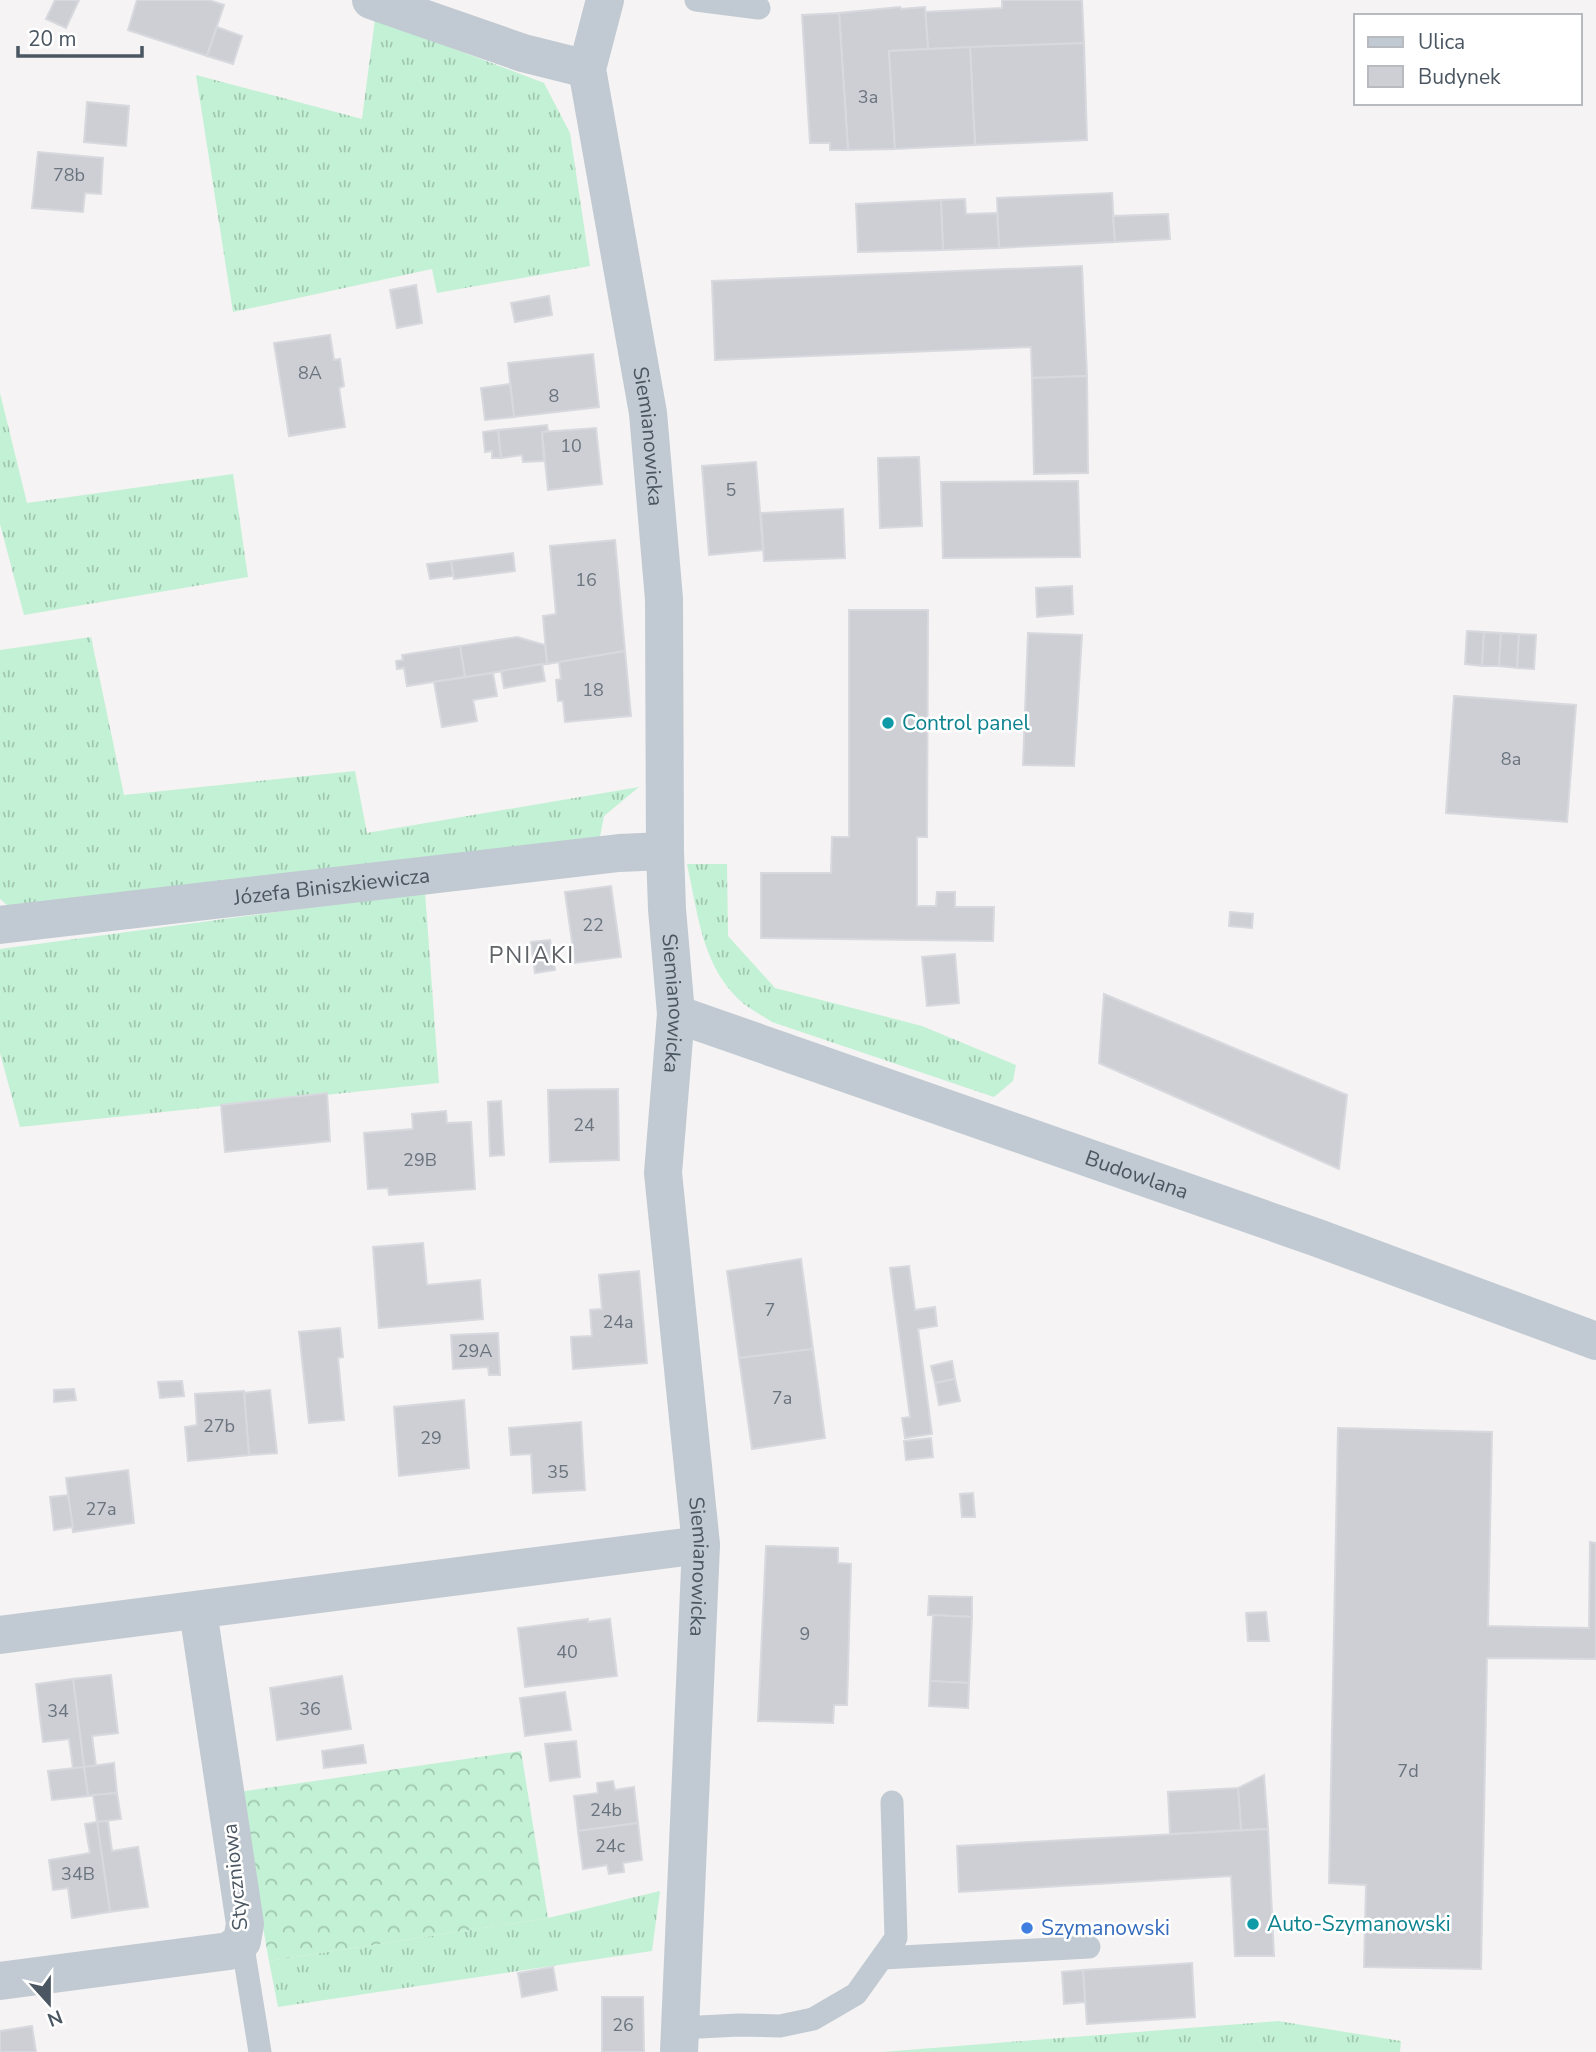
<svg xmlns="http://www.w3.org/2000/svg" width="1596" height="2052" font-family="'Nunito Sans',sans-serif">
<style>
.grass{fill:url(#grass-tufts)}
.forest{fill:url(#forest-crowns)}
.building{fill:#cdcfd5;stroke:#d7d9de;stroke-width:2}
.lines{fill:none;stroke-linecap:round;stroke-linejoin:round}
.lane{stroke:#c1cad2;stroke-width:23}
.street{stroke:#c1cad2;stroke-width:38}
.culture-dot{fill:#0f9aa8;stroke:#fff;stroke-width:2.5}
.shop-dot{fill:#3f7fe0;stroke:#fff;stroke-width:2.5}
.labels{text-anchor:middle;stroke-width:5;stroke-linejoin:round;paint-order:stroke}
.number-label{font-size:18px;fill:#6b747e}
.street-label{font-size:21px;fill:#4a5661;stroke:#fff}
.culture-label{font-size:21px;fill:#0d838f;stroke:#fff;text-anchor:start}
.shop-label{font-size:21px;fill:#366cbe;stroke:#fff;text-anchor:start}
.neighbourhood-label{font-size:23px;letter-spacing:2px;fill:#5f6368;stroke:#fff}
</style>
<defs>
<pattern id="grass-tufts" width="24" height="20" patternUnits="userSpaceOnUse" patternTransform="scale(1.75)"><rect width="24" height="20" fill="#c3f1d5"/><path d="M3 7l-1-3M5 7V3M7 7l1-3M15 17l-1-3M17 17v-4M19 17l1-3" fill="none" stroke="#a0c6b0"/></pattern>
<pattern id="forest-crowns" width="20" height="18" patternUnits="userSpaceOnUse" patternTransform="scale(1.75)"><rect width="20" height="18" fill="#c3f1d5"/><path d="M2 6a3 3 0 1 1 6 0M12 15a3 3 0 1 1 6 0" fill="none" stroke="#a0c6b0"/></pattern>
</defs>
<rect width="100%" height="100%" fill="#f5f3f3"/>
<g class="grass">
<polygon points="375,19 544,83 570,133 590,266 437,293 432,269 233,312 196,75 362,119"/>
<polygon points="0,393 27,503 233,474 248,577 24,615 0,524"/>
<polygon points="91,637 124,795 355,771 367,833 639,787 604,816 600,837 8,906 0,899 0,650"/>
<path d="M687,864H727L728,936L775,988L922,1026L1016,1065L1013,1081L994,1097L772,1022C763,1016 753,1011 744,1004C702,969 698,914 687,864Z"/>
<polygon points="425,892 439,1083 20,1127 0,1053 0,949"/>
<polygon points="660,1891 652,1951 278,2007 269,1961 548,1918"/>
<polygon points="1278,2021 1401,2041 1400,2052 882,2052"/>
</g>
<polygon class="forest" points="521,1751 548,1918 269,1961 239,1792"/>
<g class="building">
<polygon points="55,0 79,0 66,28 46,19"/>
<polygon points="137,0 209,0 224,5 207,56 128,30"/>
<polygon points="1002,0 1082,0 1084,43 928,49 925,12 1002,8"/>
<polygon points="900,7 901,9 925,7 928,49 889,51 895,149 848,150 839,13"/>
<polygon points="839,13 848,150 830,150 830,143 810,143 802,15"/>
<polygon points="217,27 242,36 233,64 207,56"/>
<polygon points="1084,43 1087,140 975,145 970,47"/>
<polygon points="970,47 975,145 895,149 889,51"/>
<polygon points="87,102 129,106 126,146 84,142"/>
<polygon points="38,152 103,158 101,194 85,193 83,212 32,208"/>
<polygon points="1112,193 1115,242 999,248 997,198"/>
<polygon points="965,199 966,214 997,213 999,248 943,250 941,200"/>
<polygon points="941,200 943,250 858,252 856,204"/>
<polygon points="1168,214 1170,239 1115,242 1113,216"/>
<polygon points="1082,266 1087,376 1032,378 1031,347 715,360 712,281"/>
<polygon points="416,285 422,323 397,328 390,290"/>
<polygon points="549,296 552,315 515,322 511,303"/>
<polygon points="330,335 334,360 340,359 344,386 339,388 345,427 289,436 274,343"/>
<polygon points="593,354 599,407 514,417 508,363"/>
<polygon points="1087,376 1088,473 1034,474 1032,378"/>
<polygon points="510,384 514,417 485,420 481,388"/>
<polygon points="547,425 548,432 542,432 544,461 523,462 522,455 501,458 498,430"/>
<polygon points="596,428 602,484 548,490 542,432"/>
<polygon points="498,430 501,458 492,458 492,451 485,452 483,432"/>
<polygon points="919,457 922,526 880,528 878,458"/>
<polygon points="756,462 763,550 709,555 702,466"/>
<polygon points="1078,481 1080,557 943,558 941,482"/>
<polygon points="843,509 845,558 764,561 761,513"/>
<polygon points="615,540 625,651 547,664 543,616 556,614 550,546"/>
<polygon points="513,553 515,571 454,579 451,561"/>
<polygon points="451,561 453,576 430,579 427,564"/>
<polygon points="1072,586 1073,614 1037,617 1036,588"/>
<polygon points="849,610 928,610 927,837 917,837 917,906 936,906 937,892 955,892 955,907 994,907 993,941 761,938 761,873 831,873 832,837 849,837"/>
<polygon points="1467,631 1484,632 1482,666 1465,664"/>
<polygon points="1484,632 1501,633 1499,666 1482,666"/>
<polygon points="1028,633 1082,635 1074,766 1023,765"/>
<polygon points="1501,633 1519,634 1517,668 1499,666"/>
<polygon points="1519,634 1536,635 1534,669 1517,668"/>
<polygon points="517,637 545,645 547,664 465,677 460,646"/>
<polygon points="460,646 465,677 407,686 404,668 397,669 396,661 403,660 402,655"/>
<polygon points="625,651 631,716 565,722 563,701 558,701 556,680 561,679 559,662"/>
<polygon points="542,664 545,681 504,688 501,671"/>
<polygon points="493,673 497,696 473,700 477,721 442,727 434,682"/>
<polygon points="1454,696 1576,705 1567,822 1446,813"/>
<polygon points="611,886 621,957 575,963 565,892"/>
<polygon points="1230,912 1253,914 1252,928 1229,926"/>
<polygon points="550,940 555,970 535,973 531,942"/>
<polygon points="955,954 959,1003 927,1006 922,957"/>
<polygon points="1104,994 1347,1095 1339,1169 1099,1063"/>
<polygon points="618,1089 619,1160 550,1162 548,1090"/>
<polygon points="327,1093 330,1141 225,1152 221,1105"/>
<polygon points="501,1101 504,1155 490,1156 488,1102"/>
<polygon points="446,1111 447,1123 471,1122 475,1189 389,1195 388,1188 368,1189 364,1133 413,1129 412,1114"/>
<polygon points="423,1243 427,1285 480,1280 483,1319 379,1328 373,1247"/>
<polygon points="801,1259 813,1349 739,1358 727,1271"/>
<polygon points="909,1266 915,1310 935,1307 937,1326 918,1329 932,1434 905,1438 902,1418 910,1417 890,1268"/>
<polygon points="639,1271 647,1363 573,1369 571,1337 592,1336 590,1310 602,1309 599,1275"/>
<polygon points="340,1328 343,1357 338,1358 344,1420 309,1423 299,1332"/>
<polygon points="498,1333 500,1375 489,1375 488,1367 453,1369 451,1335"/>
<polygon points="813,1349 825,1438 752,1449 739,1358"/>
<polygon points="952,1361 955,1379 935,1383 931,1366"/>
<polygon points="955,1379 960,1401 939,1405 935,1383"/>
<polygon points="182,1381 184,1396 160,1398 158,1382"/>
<polygon points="74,1389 76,1400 54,1402 54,1390"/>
<polygon points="270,1390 277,1453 249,1455 244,1393"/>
<polygon points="244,1391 249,1455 188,1461 185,1427 197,1425 195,1394"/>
<polygon points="464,1400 469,1468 399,1476 394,1407"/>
<polygon points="581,1422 585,1490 533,1493 531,1454 511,1455 509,1428"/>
<polygon points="1338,1428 1492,1432 1488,1626 1589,1628 1590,1542 1596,1543 1596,1659 1487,1658 1481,1969 1364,1967 1366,1885 1329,1883"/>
<polygon points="931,1438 933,1457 906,1460 904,1441"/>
<polygon points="128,1470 134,1523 73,1532 66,1478"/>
<polygon points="973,1493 975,1517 962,1517 960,1494"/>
<polygon points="68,1495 73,1527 54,1530 50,1497"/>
<polygon points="766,1546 838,1548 838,1563 851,1564 847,1705 834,1705 833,1723 758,1721"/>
<polygon points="929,1596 972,1597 972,1617 928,1615"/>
<polygon points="1266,1612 1269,1641 1248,1641 1246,1613"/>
<polygon points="933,1615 972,1617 969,1683 930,1681"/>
<polygon points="588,1619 588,1622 610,1619 617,1676 525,1687 518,1628"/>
<polygon points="111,1675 118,1733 92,1736 96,1766 84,1767 73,1679"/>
<polygon points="342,1676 351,1729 277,1740 270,1688"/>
<polygon points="73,1679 84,1767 73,1768 69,1739 43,1742 36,1684"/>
<polygon points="930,1681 969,1683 968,1708 929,1706"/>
<polygon points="565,1692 571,1730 525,1736 520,1698"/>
<polygon points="576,1741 580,1777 550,1781 545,1744"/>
<polygon points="363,1745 366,1763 324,1768 322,1751"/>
<polygon points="114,1763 117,1793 88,1796 84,1767"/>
<polygon points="84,1767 88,1796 52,1800 48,1771"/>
<polygon points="1264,1775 1268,1829 1241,1830 1238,1788"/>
<polygon points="613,1781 615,1790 634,1787 638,1823 578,1831 574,1796 598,1793 597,1783"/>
<polygon points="1238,1788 1241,1830 1170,1834 1168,1792"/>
<polygon points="117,1793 121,1819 97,1822 93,1795"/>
<polygon points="108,1821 112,1851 138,1847 148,1907 110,1912 97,1822"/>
<polygon points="97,1822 110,1912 72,1918 68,1888 53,1890 49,1860 90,1853 85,1824"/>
<polygon points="638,1823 642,1860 623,1863 624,1872 609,1874 607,1865 583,1869 578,1831"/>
<polygon points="1268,1829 1274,1956 1235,1956 1231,1876 959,1892 957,1846"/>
<polygon points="1192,1963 1195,2017 1087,2024 1083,1970"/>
<polygon points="553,1967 557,1990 522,1997 518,1973"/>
<polygon points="1083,1970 1085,2002 1064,2004 1062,1972"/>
<polygon points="602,1997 643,1997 644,2052 602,2052"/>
<polygon points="32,2026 36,2052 0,2052 0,2031"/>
</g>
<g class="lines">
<g class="lane">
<polyline points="696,0 759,8"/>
<polyline points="242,1941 260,2052"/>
<polyline points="883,1958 1089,1947"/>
<polyline points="680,2028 739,2025 780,2026 813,2019 856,1994 896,1938 892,1802"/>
</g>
<g class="street">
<polyline points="371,0 523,53 587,69"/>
<path id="s1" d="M605,0L587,69L648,413L664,599L665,851L667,909L676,1014L663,1173L701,1545L679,2052"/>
<path id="s2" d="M0,925L619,853L665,851"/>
<path id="s3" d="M676,1014L1315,1237L1596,1341"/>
<polyline points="0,1635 701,1545"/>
<polyline points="0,1981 229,1951 242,1941 245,1924 198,1611"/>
</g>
</g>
<g class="culture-dot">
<circle cx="888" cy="723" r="7"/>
<circle cx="1253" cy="1924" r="7"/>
</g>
<circle class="shop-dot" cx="1027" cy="1928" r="7"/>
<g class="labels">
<g class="number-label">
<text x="868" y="103">3a</text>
<text x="69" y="181">78b</text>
<text x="310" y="379">8A</text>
<text x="554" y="402">8</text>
<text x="571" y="452">10</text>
<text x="731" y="496">5</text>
<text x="586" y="586">16</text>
<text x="593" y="696">18</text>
<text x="1511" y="765">8a</text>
<text x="593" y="931">22</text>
<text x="584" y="1131">24</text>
<text x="420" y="1166">29B</text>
<text x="770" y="1316">7</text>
<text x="618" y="1328">24a</text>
<text x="475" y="1357">29A</text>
<text x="782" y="1404">7a</text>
<text x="219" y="1432">27b</text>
<text x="431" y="1444">29</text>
<text x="558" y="1478">35</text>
<text x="101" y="1515">27a</text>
<text x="805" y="1640">9</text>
<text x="567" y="1658">40</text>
<text x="310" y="1715">36</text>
<text x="58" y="1717">34</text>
<text x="1408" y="1777">7d</text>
<text x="606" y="1816">24b</text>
<text x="610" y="1852">24c</text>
<text x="78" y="1880">34B</text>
<text x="623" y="2031">26</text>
</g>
<g class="street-label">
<text dy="7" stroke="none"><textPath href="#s1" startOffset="444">Siemianowicka</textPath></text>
<text dy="7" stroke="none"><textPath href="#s2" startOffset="334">Józefa Biniszkiewicza</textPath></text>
<text dy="7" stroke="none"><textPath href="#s1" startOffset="1012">Siemianowicka</textPath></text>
<text dy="7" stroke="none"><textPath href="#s3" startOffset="488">Budowlana</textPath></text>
<text dy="7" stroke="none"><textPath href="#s1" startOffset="1578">Siemianowicka</textPath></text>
<text transform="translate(235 1877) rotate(-96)" y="7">Styczniowa</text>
</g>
<g class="culture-label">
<text x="902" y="730">Control panel</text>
<text x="1267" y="1931">Auto-Szymanowski</text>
</g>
<g class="shop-label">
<text x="1041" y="1935">Szymanowski</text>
</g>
<g class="neighbourhood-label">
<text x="532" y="963">PNIAKI</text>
</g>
</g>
<rect x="1354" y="14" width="228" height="91" fill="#ffffff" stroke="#b7bbc0" stroke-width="2"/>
<rect x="1368" y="37" width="35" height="10" fill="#c1cad2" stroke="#b7bbc0" stroke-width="2"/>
<text x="1418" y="49" font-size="21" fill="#4a5661">Ulica</text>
<rect x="1368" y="66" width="35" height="21" fill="#cdcfd5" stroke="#b7bbc0" stroke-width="2"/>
<text x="1418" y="84" font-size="21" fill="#4a5661">Budynek</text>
<g transform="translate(49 2003) rotate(159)" stroke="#ffffff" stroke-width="5" paint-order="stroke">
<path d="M0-5L12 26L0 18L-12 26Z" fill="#4a5661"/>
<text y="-10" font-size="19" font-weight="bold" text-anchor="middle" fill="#4a5661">N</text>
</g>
<path d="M18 46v10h124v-10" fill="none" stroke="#4a5661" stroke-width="3.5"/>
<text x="28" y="46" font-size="21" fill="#4a5661" stroke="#ffffff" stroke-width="5" paint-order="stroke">20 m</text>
</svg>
